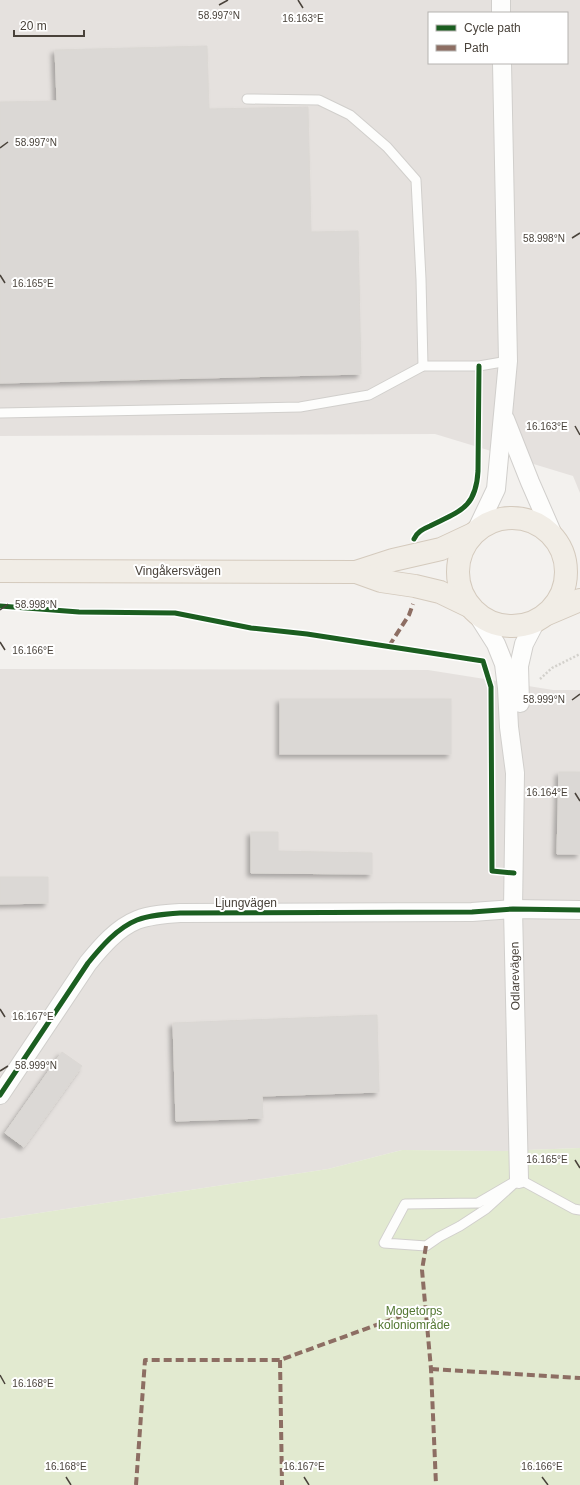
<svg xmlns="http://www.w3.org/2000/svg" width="580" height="1485" font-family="Arial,sans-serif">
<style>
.industrial{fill:#e5e1de;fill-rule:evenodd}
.green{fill:#e2ead0}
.building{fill:#dbd8d5;stroke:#dbd8d4;filter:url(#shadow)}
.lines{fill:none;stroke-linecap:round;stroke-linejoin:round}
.service-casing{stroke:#d1cfcc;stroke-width:11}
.minor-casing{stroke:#d1cfcc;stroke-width:20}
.primary-casing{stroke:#d4cabd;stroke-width:24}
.path{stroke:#d3d1cc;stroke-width:2.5;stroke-dasharray:2 2;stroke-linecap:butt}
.service{stroke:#fdfdfc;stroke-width:9}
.minor{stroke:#fdfdfc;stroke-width:18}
.primary{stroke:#f1ede6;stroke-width:22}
.quiet{stroke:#8d6e63;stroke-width:4;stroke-dasharray:8 4;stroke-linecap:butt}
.cycleway-casing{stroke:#fff;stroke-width:8}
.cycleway{stroke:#1b5e20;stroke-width:5}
.ticks{fill:none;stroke:#49423a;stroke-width:1.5}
.labels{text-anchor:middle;stroke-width:4;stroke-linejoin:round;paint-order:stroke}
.street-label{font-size:12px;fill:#49423a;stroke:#fff}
.park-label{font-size:12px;fill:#527731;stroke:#fff}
.ticks-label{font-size:10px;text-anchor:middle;fill:#49423a;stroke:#fff;stroke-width:4;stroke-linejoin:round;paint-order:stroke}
</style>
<defs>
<filter id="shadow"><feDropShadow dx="-3.5" dy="3.5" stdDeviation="2" flood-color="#0004"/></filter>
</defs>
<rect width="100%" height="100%" fill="#f3f1ee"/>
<g class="industrial">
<path d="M0,0H580V493L573,476L435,434L0,436ZM429,13H567V63H429Z"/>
<polygon points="0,669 428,670 553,690 580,690 580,1148 504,1151 402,1150 328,1169 0,1219"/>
</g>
<polygon class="green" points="580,1148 580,1485 0,1485 0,1219 328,1169 402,1150 504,1151"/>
<g class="building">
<polygon points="207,46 209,109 308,107 311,232 358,231 361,374 0,383 0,102 57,101 55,50"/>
<rect x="280" y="699" width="171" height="55"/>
<polygon points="559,772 580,772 580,854 557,854"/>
<polygon points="251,832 278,832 278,851 372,853 372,874 251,873"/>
<polygon points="0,877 48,877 48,903 0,904"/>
<polygon points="377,1015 379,1092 262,1096 263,1118 176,1121 173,1023"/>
<polygon points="62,1052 82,1066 24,1147 5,1133"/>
</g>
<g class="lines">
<defs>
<g id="service">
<polyline points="247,99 319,100 350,115 387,147 416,180 421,279 423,366"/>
<polyline points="0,413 300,407 369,395 423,366 479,366 508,361"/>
<polygon points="519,1179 486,1209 460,1226 439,1237 426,1246 384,1243 405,1204 478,1203"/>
<polyline points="519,1179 574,1209 580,1210"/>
</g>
<g id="minor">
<polyline points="501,0 501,13"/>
<polyline points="505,419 530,482 554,537"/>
<polyline points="477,529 496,489 508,361 502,63"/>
<polyline points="475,611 496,644 504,664 507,688 509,727 515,773 513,909 519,1179"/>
<polyline points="520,703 519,666 524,644 537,619"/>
<path d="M0,1095L88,963C101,947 117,928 137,920C150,915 165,914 180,913L472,912L513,909L580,910"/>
</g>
<g id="primary">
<circle cx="512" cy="572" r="54"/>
<polyline points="0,571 356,572 393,560 441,549 473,534"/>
<polyline points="356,572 381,581 415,586 440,592 469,606"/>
<polyline points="547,614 580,600"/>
</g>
</defs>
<use href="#service" class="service-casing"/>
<use href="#minor" class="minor-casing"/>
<use href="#primary" class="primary-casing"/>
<polyline class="path" points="540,679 552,668 580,654"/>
<use href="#service" class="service"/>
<use href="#minor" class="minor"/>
<use href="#primary" class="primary"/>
<g class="quiet">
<polyline points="389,646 409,615 413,604"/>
<polyline points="426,1246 422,1270 431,1369 436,1485"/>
<polyline points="280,1360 282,1485"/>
<polyline points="431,1369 580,1378"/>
<polyline points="136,1485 145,1360 280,1360 426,1307"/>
</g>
<defs>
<g id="cycleway">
<path d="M414,539C417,532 423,529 430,526C460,511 476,508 478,471L479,366"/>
<polyline points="0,606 79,612 175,613 251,628 307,634 483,661 491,687 492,871 514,873"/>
<path d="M0,1095L88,963C101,947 117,928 137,920C150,915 165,914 180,913L472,912L513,909L580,910"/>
</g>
</defs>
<use href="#cycleway" class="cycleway-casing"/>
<use href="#cycleway" class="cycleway"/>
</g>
<path class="ticks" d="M298,0L303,8M219,5L228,0M0,148L8,142M572,238L580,233M0,275L5,283M575,426L580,435M0,610L8,604M0,642L5,650M572,700L580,694M575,793L580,801M0,1009L5,1017M0,1071L8,1066M575,1160L580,1168M0,1375L5,1384M66,1477L71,1485M304,1477L309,1485M542,1477L548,1485"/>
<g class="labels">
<g class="street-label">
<text x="178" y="575">Vingåkersvägen</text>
<text x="246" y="907">Ljungvägen</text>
<text transform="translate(515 976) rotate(-91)" y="4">Odlarevägen</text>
</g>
<g class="park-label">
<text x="414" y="1315">Mogetorps<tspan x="414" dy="14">koloniområde</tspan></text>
</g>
</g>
<g class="ticks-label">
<text x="219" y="19">58.997°N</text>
<text x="303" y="22">16.163°E</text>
<text x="36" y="146">58.997°N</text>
<text x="544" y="242">58.998°N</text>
<text x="33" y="287">16.165°E</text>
<text x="547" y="430">16.163°E</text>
<text x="36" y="608">58.998°N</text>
<text x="33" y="654">16.166°E</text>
<text x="544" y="703">58.999°N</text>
<text x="547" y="796">16.164°E</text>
<text x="33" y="1020">16.167°E</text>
<text x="36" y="1069">58.999°N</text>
<text x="547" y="1163">16.165°E</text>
<text x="33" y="1387">16.168°E</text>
<text x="66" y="1470">16.168°E</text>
<text x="304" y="1470">16.167°E</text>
<text x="542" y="1470">16.166°E</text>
</g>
<rect x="428" y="12" width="140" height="52" fill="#ffffff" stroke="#b6b3b0"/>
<rect x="436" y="25" width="20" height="6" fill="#1b5e20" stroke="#b6b3b0"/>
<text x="464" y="32" font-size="12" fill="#49423a">Cycle path</text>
<rect x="436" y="45" width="20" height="6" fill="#8d6e63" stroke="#b6b3b0"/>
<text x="464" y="52" font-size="12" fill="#49423a">Path</text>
<path d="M14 30v6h70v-6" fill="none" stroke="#49423a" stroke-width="2"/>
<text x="20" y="30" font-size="12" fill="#49423a" stroke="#ffffff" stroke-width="3" paint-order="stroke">20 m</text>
</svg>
